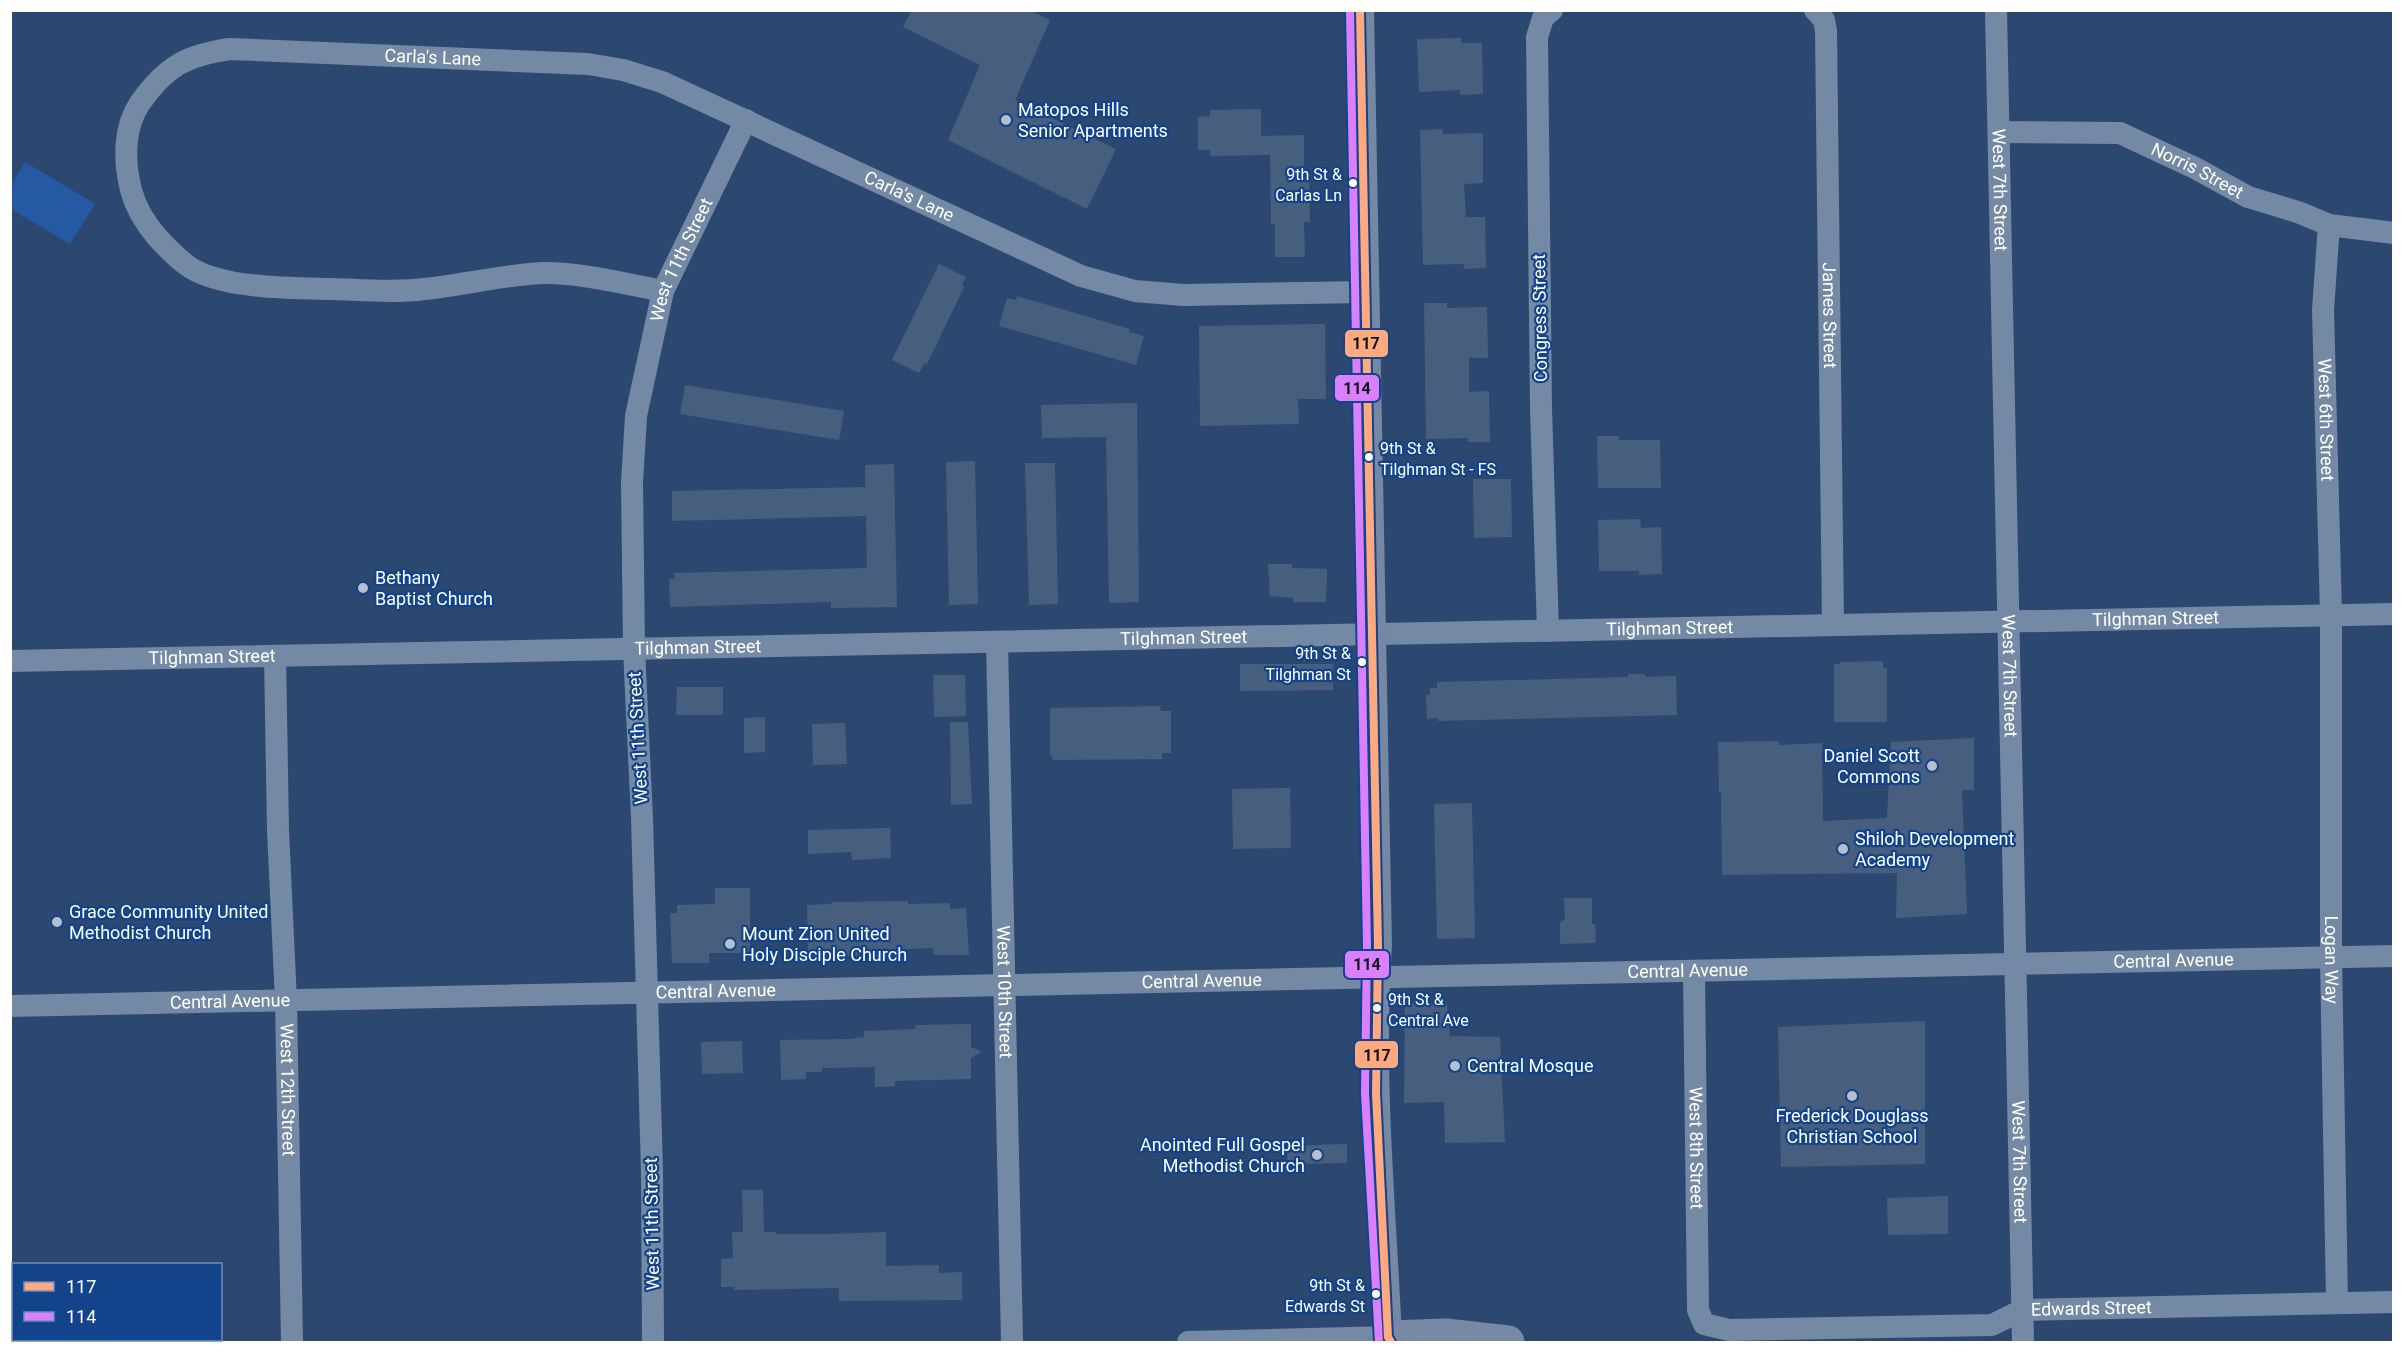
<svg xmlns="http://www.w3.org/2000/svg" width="2404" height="1353" font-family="Roboto,sans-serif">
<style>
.green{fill:#2559a3}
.building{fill:#485e7e}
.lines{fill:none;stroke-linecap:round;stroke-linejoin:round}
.minor{stroke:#7489a4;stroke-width:22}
.major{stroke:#7487a3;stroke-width:28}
.highway{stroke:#7789a4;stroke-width:33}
.bus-1-casing{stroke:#12438b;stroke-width:12}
.bus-2-casing{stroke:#12438b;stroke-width:12}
.bus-1{stroke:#ffa980;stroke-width:8}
.bus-2{stroke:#d880ff;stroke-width:8}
.poi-dot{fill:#b6bfcd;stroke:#12438b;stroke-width:2}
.bus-dot{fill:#fff;stroke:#12438b;stroke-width:2}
.labels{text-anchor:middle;stroke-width:4.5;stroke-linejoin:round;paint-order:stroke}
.bus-label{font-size:16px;fill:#fff;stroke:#12438b;text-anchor:end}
.street-label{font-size:18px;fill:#fff;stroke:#12438b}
.poi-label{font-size:18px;fill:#fff;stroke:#12438b;text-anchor:start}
.line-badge{stroke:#12438b;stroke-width:2}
.pale-badge-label{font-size:16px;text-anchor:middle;font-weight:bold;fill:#111}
</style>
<rect width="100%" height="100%" fill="#2d4870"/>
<polygon class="green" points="25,162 95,204 70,244 11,209 11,185"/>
<g class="building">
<polygon points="912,10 1029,10 1050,20 1015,100 1116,149 1087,209 948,140 980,65 903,27"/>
<polygon points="1461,38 1461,43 1482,43 1483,94 1460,95 1460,90 1419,92 1417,39"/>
<polygon points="1261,109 1261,136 1304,135 1304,171 1309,171 1310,222 1304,222 1305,257 1275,257 1275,224 1271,225 1270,155 1210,156 1210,150 1198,150 1198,117 1210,116 1210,110"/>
<polygon points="1443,129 1443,134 1483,133 1483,183 1464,184 1466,217 1485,217 1486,268 1464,269 1464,264 1423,265 1420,130"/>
<polygon points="939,264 966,277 962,285 964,287 927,364 924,363 919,373 892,360"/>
<polygon points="1017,296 1130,329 1129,332 1144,336 1136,365 999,326 1007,298 1016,300"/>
<polygon points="1424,303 1447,303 1447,308 1487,307 1488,358 1469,358 1469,392 1489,391 1490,442 1468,442 1468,438 1426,439"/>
<polygon points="1325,324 1326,399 1298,399 1299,424 1200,426 1199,326"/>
<polygon points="685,385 844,411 839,440 680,414"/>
<polygon points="1137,403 1139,602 1109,603 1106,437 1042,438 1041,405"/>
<polygon points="1597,436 1619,436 1619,440 1660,440 1661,488 1598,488"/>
<polygon points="975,461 978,604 949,605 946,462"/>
<polygon points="1025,463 1055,463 1058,604 1029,605"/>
<polygon points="894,464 897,607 831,608 831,602 670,607 669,579 674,579 674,573 867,568 866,516 672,521 672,491 865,487 865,465"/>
<polygon points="1473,479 1511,479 1512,537 1474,538"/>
<polygon points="1640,519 1641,528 1661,527 1662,574 1639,575 1639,571 1599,571 1598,520"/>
<polygon points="1268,564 1292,564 1292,568 1327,569 1326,602 1293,602 1293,598 1270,596"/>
<polygon points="1883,661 1883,668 1887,668 1887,722 1834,722 1834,664 1840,664 1840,662"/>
<polygon points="1240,664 1333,664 1333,690 1240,691"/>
<polygon points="1628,674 1645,674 1645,677 1676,676 1677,715 1438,721 1438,718 1427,719 1426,695 1430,695 1430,688 1437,688 1437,682 1628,677"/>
<polygon points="933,675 965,675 966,716 934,717"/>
<polygon points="677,687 723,687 723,715 676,715"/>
<polygon points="1160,706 1161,711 1171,711 1171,753 1162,753 1162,759 1052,760 1052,755 1050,755 1050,708"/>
<polygon points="765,717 765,752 744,753 744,718"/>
<polygon points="950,722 968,722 972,804 951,805"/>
<polygon points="845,723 847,764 813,765 812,724"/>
<polygon points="1974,738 1974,790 1962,790 1967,914 1896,918 1897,873 1722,875 1721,793 1719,793 1718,742 1779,741 1779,745 1822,743 1823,821 1887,818 1891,742"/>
<polygon points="1290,788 1291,848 1233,849 1232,789"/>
<polygon points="1472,803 1475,938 1437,939 1434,804"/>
<polygon points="890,828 891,858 852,860 851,852 808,854 808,830"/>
<polygon points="715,888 750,888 750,953 709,953 709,963 672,963 670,913 677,913 677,905 715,904"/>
<polygon points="1564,898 1592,898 1592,924 1595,924 1596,943 1560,944 1560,925 1561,921 1565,920"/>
<polygon points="908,901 908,904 950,903 950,909 966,908 969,955 934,955 933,948 889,950 889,955 808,957 807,905 832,904 831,902"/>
<polygon points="1405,1002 1447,1004 1450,1036 1500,1037 1505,1142 1445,1143 1444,1102 1404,1103"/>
<polygon points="1925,1021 1925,1164 1781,1167 1778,1027"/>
<polygon points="971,1024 971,1047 982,1052 971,1058 971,1079 895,1081 895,1086 875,1087 875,1067 822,1068 822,1072 806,1072 806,1079 781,1080 780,1040 848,1039 864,1037 864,1031 915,1029 915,1025"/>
<polygon points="742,1041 743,1073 702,1074 701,1042"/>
<polygon points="1347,1144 1347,1163 1287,1164 1288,1146"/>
<polygon points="742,1190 763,1190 764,1232 776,1232 776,1234 832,1234 886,1232 886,1266 939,1265 939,1273 962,1272 962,1300 839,1301 839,1288 734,1290 734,1287 721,1287 721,1259 733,1258 732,1232 743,1232"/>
<polygon points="1948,1196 1948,1234 1888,1235 1887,1198"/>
</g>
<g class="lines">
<g class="minor">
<path id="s1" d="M1815,10L1824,20L1826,31L1833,624"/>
<path id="s2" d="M1996,10L2023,1342"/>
<path id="s3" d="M1999,132L2120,133L2195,168L2248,197L2298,212L2329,225L2394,233"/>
<path id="s4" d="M2329,225L2323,310L2331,615V957L2337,1303"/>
<path id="s5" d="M663,291C626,284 579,272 542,273C502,275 464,285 424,289C395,293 363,290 333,289C293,288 225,289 191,268C178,260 167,248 157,237C145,223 136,209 131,190C124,162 123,128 140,103C166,66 187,55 230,49L588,64L623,70L662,82L1081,276L1135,291L1184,295L1366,292"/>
<polyline points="1548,631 1541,408 1537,37 1543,18 1552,10"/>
<path id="s6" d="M997,642L1012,1342"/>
<path id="s7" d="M275,656L278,830L286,1001L292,1342"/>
<path id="s8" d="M10,661L2394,614"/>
<path id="s9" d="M1694,971L1698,1310L1704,1324L1729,1330L1992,1325L2022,1310L2394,1302"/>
<path id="s10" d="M10,1006L2394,956"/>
<path id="s11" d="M653,1342L652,1172L642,818L634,649L632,482L636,416L663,291L746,120"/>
<polyline points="1188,1342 1388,1337"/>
</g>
<path class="major" d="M1360,10L1378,946C1369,1076 1382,1207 1388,1337L1391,1342"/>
<polyline class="highway" points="1388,1337 1446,1335 1508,1342"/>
<defs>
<polyline id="bus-1" points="1360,10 1378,946 1376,1093 1388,1337 1391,1342"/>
<polyline id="bus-2" points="1350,10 1367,946 1365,1093 1379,1342"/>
</defs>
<use href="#bus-1" class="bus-1-casing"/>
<use href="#bus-2" class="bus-2-casing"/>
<use href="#bus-1" class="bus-1"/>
<use href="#bus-2" class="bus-2"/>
</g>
<g class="poi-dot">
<circle cx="1006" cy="120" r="6"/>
<circle cx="363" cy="588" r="6"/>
<circle cx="1932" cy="766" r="6"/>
<circle cx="1843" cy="849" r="6"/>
<circle cx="57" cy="922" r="6"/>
<circle cx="730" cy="944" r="6"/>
<circle cx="1455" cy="1066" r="6"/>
<circle cx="1852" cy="1096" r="6"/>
<circle cx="1317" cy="1155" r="6"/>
</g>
<g class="bus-dot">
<circle cx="1353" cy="183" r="5"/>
<circle cx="1369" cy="457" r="5"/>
<circle cx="1362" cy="662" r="5"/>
<circle cx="1377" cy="1008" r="5"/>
<circle cx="1376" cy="1294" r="5"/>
</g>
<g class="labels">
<g class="bus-label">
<text x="1342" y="180">9th St &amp;<tspan x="1342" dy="21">Carlas Ln</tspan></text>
<text x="1380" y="454" text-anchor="start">9th St &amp;<tspan x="1380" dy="21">Tilghman St - FS</tspan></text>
<text x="1351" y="659">9th St &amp;<tspan x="1351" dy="21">Tilghman St</tspan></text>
<text x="1388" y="1005" text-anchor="start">9th St &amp;<tspan x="1388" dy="21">Central Ave</tspan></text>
<text x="1365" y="1291">9th St &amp;<tspan x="1365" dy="21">Edwards St</tspan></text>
</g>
<g class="street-label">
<text dy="6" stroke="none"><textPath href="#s5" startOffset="980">Carla's Lane</textPath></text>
<text dy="6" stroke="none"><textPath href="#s3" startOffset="207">Norris Street</textPath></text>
<text dy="6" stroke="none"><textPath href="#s2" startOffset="180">West 7th Street</textPath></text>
<text dy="6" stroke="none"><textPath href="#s5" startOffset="1484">Carla's Lane</textPath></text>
<text dy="6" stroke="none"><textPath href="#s11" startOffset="1090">West 11th Street</textPath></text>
<text dy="6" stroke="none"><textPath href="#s1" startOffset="309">James Street</textPath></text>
<text transform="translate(1540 318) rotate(-91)" y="6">Congress Street</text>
<text dy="6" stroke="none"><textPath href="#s4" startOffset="195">West 6th Street</textPath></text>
<text dy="6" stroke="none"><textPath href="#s8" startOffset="2146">Tilghman Street</textPath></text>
<text dy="6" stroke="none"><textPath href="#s8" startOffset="1660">Tilghman Street</textPath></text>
<text dy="6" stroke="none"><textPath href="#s8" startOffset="1174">Tilghman Street</textPath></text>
<text dy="6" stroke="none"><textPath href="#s8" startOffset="688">Tilghman Street</textPath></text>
<text dy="6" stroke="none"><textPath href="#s8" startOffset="202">Tilghman Street</textPath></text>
<text dy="6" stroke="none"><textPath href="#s2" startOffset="666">West 7th Street</textPath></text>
<text transform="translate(638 738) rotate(-93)" y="6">West 11th Street</text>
<text dy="6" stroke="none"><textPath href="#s4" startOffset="735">Logan Way</textPath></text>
<text dy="6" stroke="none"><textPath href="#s10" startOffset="2164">Central Avenue</textPath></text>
<text dy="6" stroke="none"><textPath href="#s10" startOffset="1678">Central Avenue</textPath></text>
<text dy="6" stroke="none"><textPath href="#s10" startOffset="1192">Central Avenue</textPath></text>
<text dy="6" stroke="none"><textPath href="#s10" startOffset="706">Central Avenue</textPath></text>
<text dy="6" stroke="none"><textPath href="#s6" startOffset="350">West 10th Street</textPath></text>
<text dy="6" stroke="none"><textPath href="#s10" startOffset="220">Central Avenue</textPath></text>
<text dy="6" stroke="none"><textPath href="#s7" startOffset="434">West 12th Street</textPath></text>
<text dy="6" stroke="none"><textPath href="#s9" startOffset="177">West 8th Street</textPath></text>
<text dy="6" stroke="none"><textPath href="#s2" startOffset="1152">West 7th Street</textPath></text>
<text transform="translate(652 1224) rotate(-91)" y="6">West 11th Street</text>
<text dy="6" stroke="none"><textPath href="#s9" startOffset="746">Edwards Street</textPath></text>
</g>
<g class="poi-label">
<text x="1018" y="116">Matopos Hills<tspan x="1018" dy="21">Senior Apartments</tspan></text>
<text x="375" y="584">Bethany<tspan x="375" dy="21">Baptist Church</tspan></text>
<text x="1920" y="762" text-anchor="end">Daniel Scott<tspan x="1920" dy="21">Commons</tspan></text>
<text x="1855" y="845">Shiloh Development<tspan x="1855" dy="21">Academy</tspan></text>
<text x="69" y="918">Grace Community United<tspan x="69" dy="21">Methodist Church</tspan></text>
<text x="742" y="940">Mount Zion United<tspan x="742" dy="21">Holy Disciple Church</tspan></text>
<text x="1467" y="1072">Central Mosque</text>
<text x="1852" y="1122" text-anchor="middle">Frederick Douglass<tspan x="1852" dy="21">Christian School</tspan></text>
<text x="1305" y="1151" text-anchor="end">Anointed Full Gospel<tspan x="1305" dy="21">Methodist Church</tspan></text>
</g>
</g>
<g class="line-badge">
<rect x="1344" y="329" width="45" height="29" rx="6" fill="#ffa980"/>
<rect x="1334" y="374" width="46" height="28" rx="6" fill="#d880ff"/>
<rect x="1344" y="950" width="46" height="29" rx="6" fill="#d880ff"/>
<rect x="1354" y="1040" width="45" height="29" rx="6" fill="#ffa980"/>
</g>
<g class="pale-badge-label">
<text x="1366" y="349">117</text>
<text x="1357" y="394">114</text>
<text x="1367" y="970">114</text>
<text x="1377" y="1061">117</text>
</g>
<rect width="2404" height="1353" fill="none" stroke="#ffffff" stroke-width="24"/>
<rect x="12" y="1263" width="210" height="78" fill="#12438b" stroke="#718eb9" stroke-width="1.5"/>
<rect x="24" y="1282" width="30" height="9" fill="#ffa980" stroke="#718eb9" stroke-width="1.5"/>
<text x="66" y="1293" font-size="18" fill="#ffffff">117</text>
<rect x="24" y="1312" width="30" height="9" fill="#d880ff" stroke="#718eb9" stroke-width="1.5"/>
<text x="66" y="1323" font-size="18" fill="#ffffff">114</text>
</svg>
